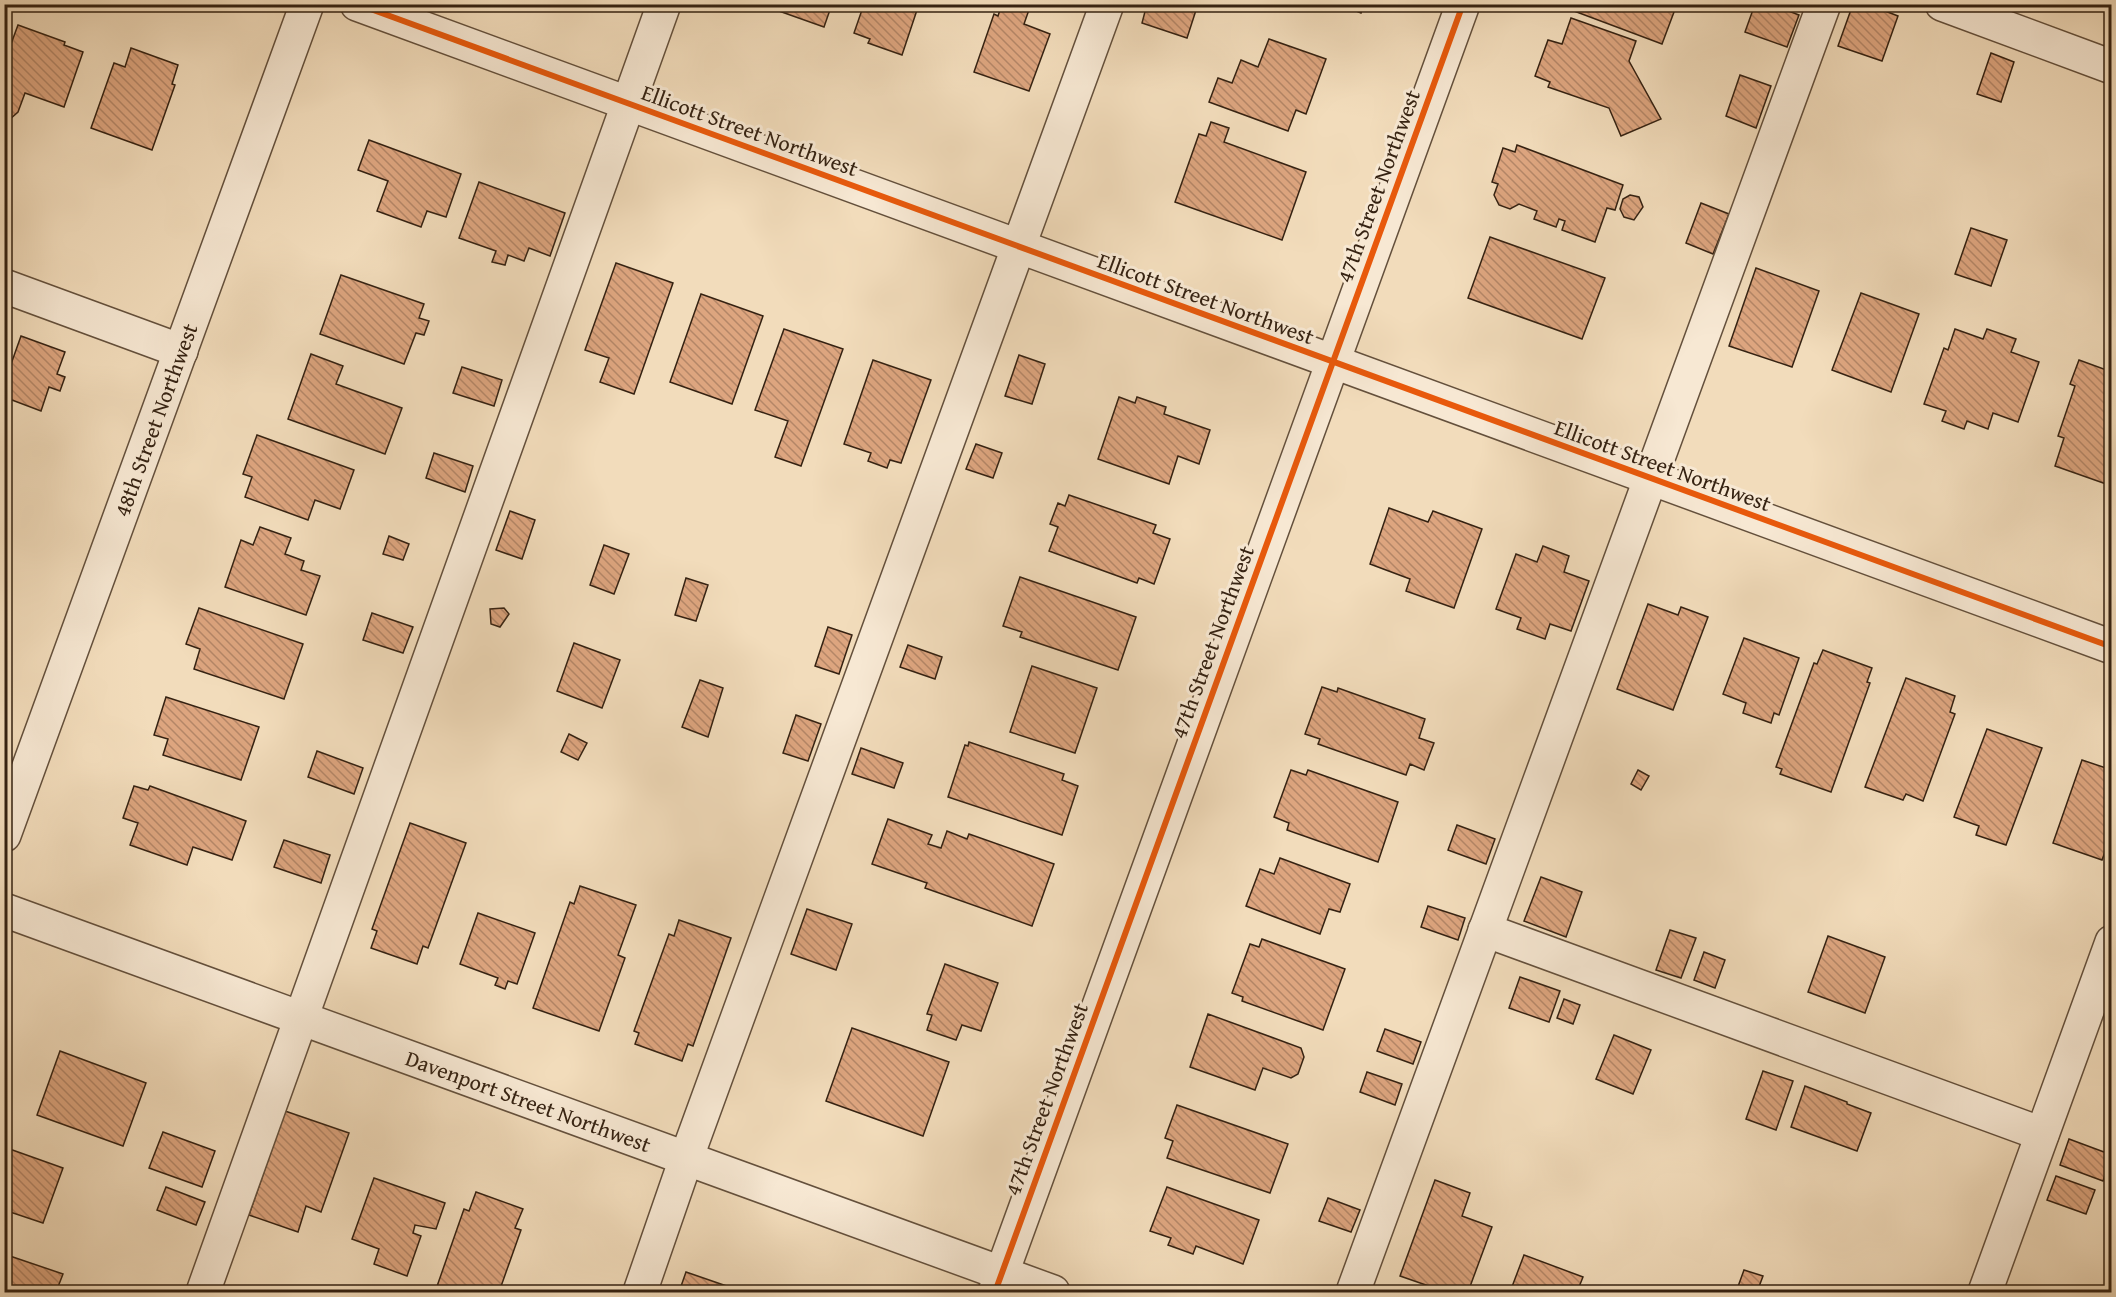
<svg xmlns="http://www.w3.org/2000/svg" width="2116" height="1297" font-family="'Gentium Book Plus',serif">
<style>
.building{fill:url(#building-back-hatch);stroke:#352212;stroke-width:1.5}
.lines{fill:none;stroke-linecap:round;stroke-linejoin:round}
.minor-casing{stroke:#64503c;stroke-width:36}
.minor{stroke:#f7e8d3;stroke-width:33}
.cycleway-casing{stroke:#f7e8d3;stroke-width:10}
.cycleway{stroke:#e8590c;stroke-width:6}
.labels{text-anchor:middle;stroke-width:6;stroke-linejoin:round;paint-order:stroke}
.street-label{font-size:22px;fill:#352212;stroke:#f7e8d3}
</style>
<defs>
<pattern id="building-back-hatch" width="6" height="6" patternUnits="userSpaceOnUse" patternTransform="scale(1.5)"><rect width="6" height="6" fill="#dda57f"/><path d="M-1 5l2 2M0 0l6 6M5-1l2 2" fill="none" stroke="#b48667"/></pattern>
</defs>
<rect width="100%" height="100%" fill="#f2dcbb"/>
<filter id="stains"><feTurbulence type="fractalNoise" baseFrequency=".00333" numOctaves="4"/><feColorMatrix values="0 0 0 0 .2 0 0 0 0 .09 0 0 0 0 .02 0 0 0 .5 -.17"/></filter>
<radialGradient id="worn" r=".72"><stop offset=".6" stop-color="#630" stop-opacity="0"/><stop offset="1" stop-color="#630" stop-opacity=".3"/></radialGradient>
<g class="building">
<polygon points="777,4 832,4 824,27 776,10"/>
<polygon points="864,4 919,4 902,55 868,43 870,39 854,33"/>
<polygon points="1002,4 1031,4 1024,24 1050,34 1029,91 974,72 994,14 998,16"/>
<polygon points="1147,4 1198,4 1187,38 1142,23"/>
<polygon points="1339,4 1364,4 1361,13"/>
<polygon points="1567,4 1677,4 1662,44 1566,8"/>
<polygon points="1755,4 1770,4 1799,15 1787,47 1745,32"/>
<polygon points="1853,4 1867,4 1898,16 1882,61 1838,46"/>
<polygon points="1571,18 1636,41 1629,61 1661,119 1621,136 1609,108 1548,87 1550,82 1535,76 1548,40 1562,44"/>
<polygon points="18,25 65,42 64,45 83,52 64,107 25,93 18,112 9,120 4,119 4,63"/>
<polygon points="1269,39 1326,59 1306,114 1296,110 1288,131 1209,102 1218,78 1232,83 1241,60 1258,67"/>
<polygon points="131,48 178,65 172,84 175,85 152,150 91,128 114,63 125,67"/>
<polygon points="1991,53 2014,62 2001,102 1977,94"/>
<polygon points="1740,75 1771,86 1756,128 1726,116"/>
<polygon points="1211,122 1229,128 1224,142 1306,172 1282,240 1175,202 1199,134 1206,136"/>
<polygon points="369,140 461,174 446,217 427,211 421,227 377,211 388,181 358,170"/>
<polygon points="1517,145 1623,185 1615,210 1607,208 1595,242 1562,230 1565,221 1559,219 1556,227 1534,219 1537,211 1519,204 1510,209 1499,205 1494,195 1498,184 1492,182 1503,148 1515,152"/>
<polygon points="479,182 565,213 550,256 529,248 524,261 508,255 505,265 492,262 496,251 459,238"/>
<polygon points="1630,195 1639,197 1643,207 1634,220 1624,217 1620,209 1623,199"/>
<polygon points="1701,203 1729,214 1713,254 1686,243"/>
<polygon points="1971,228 2007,240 1991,286 1955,274"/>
<polygon points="1490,237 1605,278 1582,339 1468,298"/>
<polygon points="616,263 673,283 634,394 600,382 609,358 585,350"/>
<polygon points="1756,268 1819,291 1792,367 1729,346"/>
<polygon points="341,275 424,304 419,318 429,321 424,335 416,333 404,364 320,334"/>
<polygon points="1861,293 1919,314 1891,392 1832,370"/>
<polygon points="701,294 763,316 732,404 670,382"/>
<polygon points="784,329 843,349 801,466 775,457 788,421 755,410"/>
<polygon points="1955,329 1983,339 1987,329 2016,339 2011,352 2039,362 2018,422 1993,413 1988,429 1967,421 1964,429 1942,421 1946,411 1924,404 1944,348 1948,350"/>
<polygon points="21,336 65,352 57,374 65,377 60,391 49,387 41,411 4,397 8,382 5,381"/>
<polygon points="311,354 343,366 336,384 402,408 385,454 288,419"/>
<polygon points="1019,355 1045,364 1032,404 1005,396"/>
<polygon points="873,360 931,380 901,463 890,460 887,468 868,461 871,453 844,444"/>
<polygon points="2079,360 2112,372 2112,477 2109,485 2055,466 2064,438 2058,436 2075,386 2070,384"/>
<polygon points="462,367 502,380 494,406 453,393"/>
<polygon points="1119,397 1135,403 1137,397 1166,407 1164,414 1210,430 1199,464 1178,456 1169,484 1098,459"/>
<polygon points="257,435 354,470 340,509 315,500 308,520 245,497 252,477 243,474"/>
<polygon points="976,444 1002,453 993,478 966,469"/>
<polygon points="434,453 473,466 465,492 426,478"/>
<polygon points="1069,495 1156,525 1153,533 1170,539 1154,584 1139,578 1137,583 1049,551 1058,527 1050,524 1058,503 1065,506"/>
<polygon points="1389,508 1428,522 1433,511 1482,529 1454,608 1406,591 1410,579 1370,564"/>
<polygon points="510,511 535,520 522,559 496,550"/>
<polygon points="260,527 291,538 285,554 304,561 301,570 320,576 306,615 225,587 241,540 253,545"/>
<polygon points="389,536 409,544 403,560 383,554"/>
<polygon points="604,545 629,554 614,594 590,585"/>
<polygon points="1543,546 1569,556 1564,572 1589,581 1571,631 1550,624 1545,639 1517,629 1521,618 1496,609 1516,554 1537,562"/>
<polygon points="1020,577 1136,617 1118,670 1020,637 1022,632 1003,626"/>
<polygon points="686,578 708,585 696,621 675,615"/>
<polygon points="1648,604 1678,615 1681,607 1708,617 1673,710 1617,689"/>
<polygon points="199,608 303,644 284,699 194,669 200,649 186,644"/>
<polygon points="504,608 509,614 500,627 491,624 490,609"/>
<polygon points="372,613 413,627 403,653 363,640"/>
<polygon points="828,627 852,635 839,674 815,666"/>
<polygon points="1744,638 1799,658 1779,715 1774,713 1771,723 1743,713 1746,703 1723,694"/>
<polygon points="574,643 620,660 602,708 557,691"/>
<polygon points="908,645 942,657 935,679 900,667"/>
<polygon points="1823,650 1872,668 1867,682 1870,683 1831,792 1780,774 1782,769 1776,767 1814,663 1817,664"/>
<polygon points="1032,666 1097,688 1075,753 1010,732"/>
<polygon points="1906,678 1955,696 1950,712 1955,714 1923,801 1906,794 1903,800 1865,787"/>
<polygon points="700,680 723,688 708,737 682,727"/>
<polygon points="1322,687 1337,692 1338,688 1425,719 1419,738 1434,743 1424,770 1410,764 1406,775 1318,744 1320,739 1305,734"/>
<polygon points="166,697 259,727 241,780 163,755 168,739 154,735"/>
<polygon points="796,715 821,724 808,761 783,753"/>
<polygon points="1987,729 2042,748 2006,845 1976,835 1979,826 1954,817"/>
<polygon points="569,734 587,743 578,760 561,752"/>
<polygon points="969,742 1064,774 1062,780 1078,786 1062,835 948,797 965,745 968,746"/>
<polygon points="861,748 903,763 894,788 852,774"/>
<polygon points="317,751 363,768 354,794 308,777"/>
<polygon points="2082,760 2112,770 2112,833 2102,860 2053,843"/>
<polygon points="1291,770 1306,775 1308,770 1398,802 1378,862 1287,830 1289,823 1274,817"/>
<polygon points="1638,770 1649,776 1641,790 1631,784"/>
<polygon points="134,786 148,790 150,786 246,821 232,860 193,847 187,865 130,845 138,823 123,818"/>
<polygon points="888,819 932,835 928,844 941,848 947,831 967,839 969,834 1054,864 1032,926 925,888 927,883 872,864"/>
<polygon points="410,823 466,843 428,948 423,946 417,964 371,948 377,931 372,929"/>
<polygon points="1457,825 1495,839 1486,864 1448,850"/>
<polygon points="284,840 330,855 321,883 274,867"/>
<polygon points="1280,858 1350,884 1340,912 1329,909 1320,934 1246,906 1260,869 1274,874"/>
<polygon points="1541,877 1582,892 1566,937 1524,921"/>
<polygon points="580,886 636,905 618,955 625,958 599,1031 533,1008 570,902 574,904"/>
<polygon points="1428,906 1465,918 1458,940 1421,927"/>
<polygon points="807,909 852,924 836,970 791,954"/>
<polygon points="478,913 535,933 517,984 508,981 505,989 495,985 498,978 460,964"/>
<polygon points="679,920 731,938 693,1046 688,1044 682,1061 635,1044 639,1033 634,1031 669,934 674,936"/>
<polygon points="1670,930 1696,938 1681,978 1656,970"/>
<polygon points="1828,936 1885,957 1865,1013 1808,992"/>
<polygon points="1262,939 1345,969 1323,1030 1242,1001 1243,997 1232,993 1250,944 1259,947"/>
<polygon points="1704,952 1725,960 1715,988 1694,980"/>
<polygon points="945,964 998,983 981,1031 962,1025 956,1040 927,1030 932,1015 927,1014"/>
<polygon points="1520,977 1560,991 1549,1022 1509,1008"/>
<polygon points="1564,999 1580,1005 1573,1024 1557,1018"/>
<polygon points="1208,1014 1301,1048 1304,1057 1298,1074 1291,1078 1263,1068 1255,1090 1190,1067"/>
<polygon points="852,1028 949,1062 923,1136 826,1101"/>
<polygon points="1385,1029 1421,1042 1413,1064 1377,1051"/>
<polygon points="1614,1035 1651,1050 1633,1094 1596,1079"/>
<polygon points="60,1051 146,1083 123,1146 37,1115"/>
<polygon points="1763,1071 1793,1081 1776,1130 1746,1119"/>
<polygon points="1367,1072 1402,1084 1395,1105 1360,1092"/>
<polygon points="1805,1086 1847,1102 1847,1104 1871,1113 1857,1151 1791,1127"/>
<polygon points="1177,1105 1288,1144 1270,1193 1167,1158 1173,1141 1165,1138"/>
<polygon points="285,1111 349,1133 321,1212 306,1206 298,1232 249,1215"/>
<polygon points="163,1132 215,1151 202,1187 149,1168"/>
<polygon points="2069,1139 2112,1155 2103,1181 2060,1165"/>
<polygon points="4,1147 63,1168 43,1223 4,1210"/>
<polygon points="2056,1176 2095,1190 2086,1214 2047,1200"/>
<polygon points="374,1178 445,1203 436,1229 415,1225 413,1233 421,1236 407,1276 374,1264 379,1249 352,1239"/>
<polygon points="1435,1180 1470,1193 1462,1216 1492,1227 1468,1292 1446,1292 1400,1276"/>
<polygon points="166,1187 205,1202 196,1225 157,1210"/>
<polygon points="1167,1187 1259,1220 1243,1264 1196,1246 1193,1254 1168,1245 1171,1238 1150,1231"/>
<polygon points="476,1192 523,1209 515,1228 521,1230 499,1292 435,1292 464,1209 469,1211"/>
<polygon points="1328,1198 1360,1210 1351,1232 1319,1221"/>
<polygon points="4,1254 63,1274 56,1292 4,1292"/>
<polygon points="1524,1255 1583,1277 1577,1292 1510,1292"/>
<polygon points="1744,1270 1763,1276 1757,1292 1736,1292"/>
<polygon points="686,1272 744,1292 679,1292"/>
</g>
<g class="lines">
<defs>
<g id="minor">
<polyline points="357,4 2112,647"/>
<polyline points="1942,4 2112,67"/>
<polyline points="4,286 181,351"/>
<path id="s1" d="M4,835L307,4"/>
<path id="s2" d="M4,910L1053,1292"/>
<polyline points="1485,930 2042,1134"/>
<polyline points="203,1292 664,4"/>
<polyline points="640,1292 686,1159 1107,4"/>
<polyline points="995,1292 1463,4"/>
<polyline points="1353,1292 1824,4"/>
<polyline points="1985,1292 2112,942"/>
</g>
</defs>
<use href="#minor" class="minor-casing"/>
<use href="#minor" class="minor"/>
<defs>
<g id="cycleway">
<polyline points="357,4 2112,647"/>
<polyline points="995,1292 1463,4"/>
</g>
</defs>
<use href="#cycleway" class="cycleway-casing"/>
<use href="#cycleway" class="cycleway"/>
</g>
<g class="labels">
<g class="street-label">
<text transform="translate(750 130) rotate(20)" y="8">Ellicott Street Northwest</text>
<text transform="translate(1378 186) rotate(-70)" y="8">47th Street Northwest</text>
<text transform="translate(1206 298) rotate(20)" y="8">Ellicott Street Northwest</text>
<text dy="8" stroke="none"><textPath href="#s1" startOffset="442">48th Street Northwest</textPath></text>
<text transform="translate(1663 465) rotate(20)" y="8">Ellicott Street Northwest</text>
<text transform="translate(1212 642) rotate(-70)" y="8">47th Street Northwest</text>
<text transform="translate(1046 1099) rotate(-70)" y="8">47th Street Northwest</text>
<text dy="8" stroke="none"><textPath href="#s2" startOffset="558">Davenport Street Northwest</textPath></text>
</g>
</g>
<rect width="2116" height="1297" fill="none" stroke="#f2dcbb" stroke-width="24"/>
<rect x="6" y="6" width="2104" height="1285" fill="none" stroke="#352212" stroke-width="3"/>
<rect x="12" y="12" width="2092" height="1273" fill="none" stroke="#352212" stroke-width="1.5"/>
<rect width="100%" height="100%" filter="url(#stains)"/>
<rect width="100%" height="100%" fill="url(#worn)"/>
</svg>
